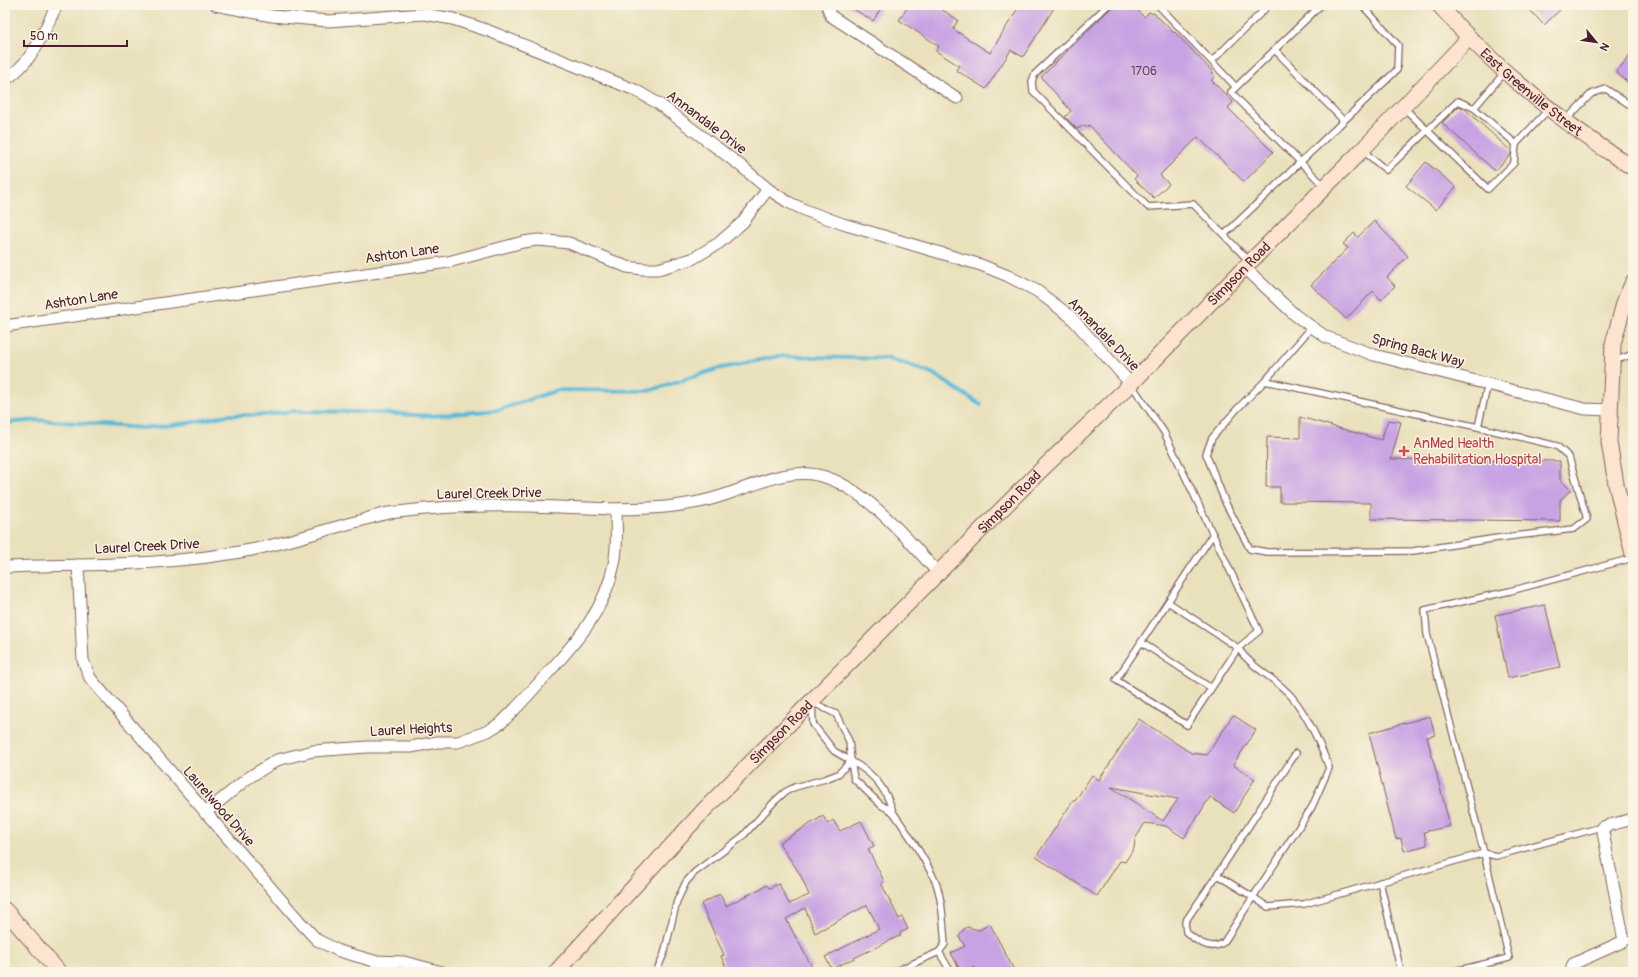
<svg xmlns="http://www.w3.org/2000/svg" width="1638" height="977" font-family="Pangolin,sans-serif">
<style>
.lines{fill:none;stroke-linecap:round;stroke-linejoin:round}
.stream{stroke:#5ab9d8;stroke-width:4}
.building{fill:#c8a3e3;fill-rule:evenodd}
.lane-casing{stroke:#82635e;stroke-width:8}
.street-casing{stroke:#82635e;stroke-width:13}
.secondary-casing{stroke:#82635e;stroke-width:17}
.lane{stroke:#fff;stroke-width:5.5}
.street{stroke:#fff;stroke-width:11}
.secondary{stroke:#fde4d1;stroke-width:15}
.health-dot{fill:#e0444e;stroke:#fcf5e5;stroke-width:1.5}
.labels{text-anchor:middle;stroke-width:3;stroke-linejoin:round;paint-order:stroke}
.number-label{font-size:12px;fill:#6a4059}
.street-label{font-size:14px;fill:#4a1f2b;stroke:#fcf5e5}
.health-label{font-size:14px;fill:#be3a42;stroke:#fcf5e5;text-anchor:start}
</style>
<rect width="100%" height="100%" fill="#fcf5e5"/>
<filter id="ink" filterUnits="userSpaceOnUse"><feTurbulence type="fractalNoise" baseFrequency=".025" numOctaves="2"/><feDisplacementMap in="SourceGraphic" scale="8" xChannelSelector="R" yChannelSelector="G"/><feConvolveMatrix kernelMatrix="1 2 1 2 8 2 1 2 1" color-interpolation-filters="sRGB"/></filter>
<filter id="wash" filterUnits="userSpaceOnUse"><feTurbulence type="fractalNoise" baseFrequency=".012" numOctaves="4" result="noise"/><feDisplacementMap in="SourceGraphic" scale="16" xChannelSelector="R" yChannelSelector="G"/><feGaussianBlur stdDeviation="0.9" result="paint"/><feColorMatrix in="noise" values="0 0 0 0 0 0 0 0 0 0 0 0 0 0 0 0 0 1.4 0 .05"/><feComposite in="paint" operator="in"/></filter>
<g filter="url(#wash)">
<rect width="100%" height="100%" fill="#e9e1bc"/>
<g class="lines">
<polyline class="stream" points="5,423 38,420 143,428 189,423 228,415 265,415 294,411 361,412 431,416 498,410 558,390 648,391 717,369 779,356 889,359 932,373 981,405"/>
</g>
<g id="blocks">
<g class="building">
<polygon points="847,5 883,5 873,21"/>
<polygon points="909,5 935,5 958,20 953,29 990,53 1020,5 1056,5 1023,57 1011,50 986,89 956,70 959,66 936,51 939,46 899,20"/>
<polygon points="1114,5 1132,5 1144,17 1149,12 1153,14 1154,13 1174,33 1175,32 1213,72 1211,73 1215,77 1211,80 1233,102 1228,108 1273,152 1244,182 1198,137 1160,175 1169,184 1154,198 1134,179 1137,176 1089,125 1087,127 1085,125 1077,129 1065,117 1071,111 1041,77"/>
<polygon points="1525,5 1565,5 1544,25"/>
<polygon points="1633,52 1633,87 1616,72"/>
<polygon points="1459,106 1465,109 1511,151 1511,154 1495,171 1442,123"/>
<polygon points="1426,162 1456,187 1436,210 1406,186"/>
<polygon points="1374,221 1408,256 1387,277 1395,286 1381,300 1373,291 1346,319 1311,285 1348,248 1343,244 1354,233 1358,237"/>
<polygon points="1300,417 1381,440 1388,420 1401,422 1391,459 1560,461 1560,480 1571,490 1560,500 1560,521 1371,519 1371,503 1280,502 1280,487 1266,487 1267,437 1300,438"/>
<polygon points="1545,605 1560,667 1508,678 1495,615"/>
<path d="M1233,715L1256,730L1233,765L1255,779L1234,813L1210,797L1184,838L1166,826L1145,823L1135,839L1134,848L1125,862L1120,861L1097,896L1036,857L1073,801H1075L1092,775L1099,780L1139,719L1191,753L1207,755ZM1111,787L1178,799L1163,821Z"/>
<polygon points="1430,716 1435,735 1427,737 1450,826 1424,832 1427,845 1404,851 1401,838 1396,839 1369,733"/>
<polygon points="823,816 828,824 833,820 840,831 861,821 874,846 868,849 884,881 881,883 899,919 902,917 908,929 900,933 901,935 832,969 825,957 879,929 867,905 815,933 805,908 786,919 812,967 803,972 728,972 721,956 724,955 701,904 720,894 726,906 767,885 769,888 779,884 789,904 809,895 800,874 779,843"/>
<polygon points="990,924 1015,972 978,972 975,967 961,972 951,953 965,946 959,937 963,930 967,927 979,930"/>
</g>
</g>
</g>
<g filter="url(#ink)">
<use href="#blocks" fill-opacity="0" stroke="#82635e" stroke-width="1"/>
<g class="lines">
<defs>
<g id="lane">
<polyline points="1108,5 1035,74 1032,81 1033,91 1148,207 1193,204 1224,235"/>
<polyline points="1158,5 1236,87"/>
<polyline points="1321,5 1231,92 1325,187"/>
<polyline points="1275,50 1343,120"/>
<polyline points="1212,61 1269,5"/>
<polyline points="1505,72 1474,108 1516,144 1548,110"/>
<polyline points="1403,107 1488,189 1514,163 1516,144"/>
<polyline points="1566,120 1591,94 1606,89 1633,107"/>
<polyline points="1362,150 1386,170 1458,101 1474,108"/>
<polyline points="1249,261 1224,235 1397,70 1398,45 1362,5"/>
<polyline points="1311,328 1265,381 1478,427 1488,383"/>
<polyline points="1614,361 1633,354"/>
<polyline points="1265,381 1237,409 1212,438 1206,454 1226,504 1250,549 1267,552 1413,551 1498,538 1574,529 1587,519 1569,457 1557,446 1478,427"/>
<path d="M1131,384L1164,432L1259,631L1238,648C1252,669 1276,678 1292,697C1309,718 1320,743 1329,768L1312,807L1253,897L1268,907L1304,904L1484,853L1509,958L1451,972"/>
<polyline points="1168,602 1238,648 1187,725 1116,680 1213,534"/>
<polyline points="1141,642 1211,688"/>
<polygon points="812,702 836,714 849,741 851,761 834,751 813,724"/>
<path d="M851,761C873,773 886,788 893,812L881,805L854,779Z"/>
<path d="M893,812C909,835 925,858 936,883C943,902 943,924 945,944L939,952L894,972"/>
<polyline points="1602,827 1496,856 1484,853 1427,634 1425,610 1510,591 1633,558"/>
<path d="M1217,875L1185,922L1186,932C1196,941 1212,952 1224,942L1253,897L1217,875L1296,753"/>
<polyline points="1380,882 1401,972"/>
<polyline points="1624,941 1633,940"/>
<polyline points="939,952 951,972"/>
<polyline points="656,972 664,954 677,901 686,882 695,872 742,837 775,801 785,792 795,787 825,779 838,774 851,761"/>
</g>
<g id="street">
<polyline points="216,5 272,16 328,21 424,14 453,19 489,31 635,90 659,104 741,166 768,189 788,202 807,211 843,224 981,265 1008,276 1037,291 1070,316 1131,384"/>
<polyline points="827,5 831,16 957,98"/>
<path d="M5,80C34,61 42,34 57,5"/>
<polyline points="1244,267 1295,315 1326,337 1374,355 1585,409 1610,410"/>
<polyline points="5,326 448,262 523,242 538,240 569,243 627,267 643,269 658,269 692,259 719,243 743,222 768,189"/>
<polyline points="78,565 83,660 90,678 301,923 317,940 339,951 374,961 404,962 442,972"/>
<path d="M5,567C87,564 170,566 251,550C286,543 321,531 355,522C366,519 378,515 389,513C433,507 482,505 527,506C573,507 618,511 665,507C683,505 700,503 718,497C750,488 783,468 817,475C861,483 909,540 938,573"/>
<path d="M205,813L248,778L277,760L313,751L367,747H411L437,742H458L488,731L501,723C517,708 532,691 547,674C577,641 605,610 614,564C618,546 616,528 616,510"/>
<polyline points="1571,972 1573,964 1624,941 1602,827 1633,819"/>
</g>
<g id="secondary">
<path id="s1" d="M1439,5C1494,68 1563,123 1633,168"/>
<polyline points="1633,282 1625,300 1613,344 1609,442 1616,484 1633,554"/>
<polyline points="5,910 59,972"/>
<path id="s2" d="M556,972L704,810L938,573L1041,470L1131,384L1250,262L1362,150L1469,38"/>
</g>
</defs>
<use href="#lane" class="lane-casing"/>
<use href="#street" class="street-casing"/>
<use href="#secondary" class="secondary-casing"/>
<use href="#lane" class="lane"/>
<use href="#street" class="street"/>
<use href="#secondary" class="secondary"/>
</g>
</g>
<path class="health-dot" d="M1402 445h4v4h4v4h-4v4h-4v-4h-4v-4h4z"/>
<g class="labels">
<g class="number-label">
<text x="1144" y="75">1706</text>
</g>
<g class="street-label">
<text dy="5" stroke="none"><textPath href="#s1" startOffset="127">East Greenville Street</textPath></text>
<text transform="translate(707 122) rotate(37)" y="5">Annandale Drive</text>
<text transform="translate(402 253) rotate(-8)" y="5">Ashton Lane</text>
<text dy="5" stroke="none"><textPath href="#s2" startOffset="977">Simpson Road</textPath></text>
<text transform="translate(81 299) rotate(-9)" y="5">Ashton Lane</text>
<text transform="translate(1104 334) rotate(46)" y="5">Annandale Drive</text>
<text transform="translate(1418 350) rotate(15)" y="5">Spring Back Way</text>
<text transform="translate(489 493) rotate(-1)" y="5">Laurel Creek Drive</text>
<text dy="5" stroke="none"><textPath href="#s2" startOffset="653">Simpson Road</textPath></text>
<text transform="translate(147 546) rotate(-3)" y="5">Laurel Creek Drive</text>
<text transform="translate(411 729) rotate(-3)" y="5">Laurel Heights</text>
<text dy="5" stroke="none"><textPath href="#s2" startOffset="329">Simpson Road</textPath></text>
<text transform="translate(219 806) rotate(49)" y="5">Laurelwood Drive</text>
</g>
<g class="health-label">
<text x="1413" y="448">AnMed Health<tspan x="1413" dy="16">Rehabilitation Hospital</tspan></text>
</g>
</g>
<rect width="1638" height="977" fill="none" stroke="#fcf5e5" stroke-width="20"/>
<g transform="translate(1596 42) rotate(119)" stroke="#fcf5e5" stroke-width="3" paint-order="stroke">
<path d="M0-3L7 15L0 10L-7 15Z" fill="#4a1f2b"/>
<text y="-6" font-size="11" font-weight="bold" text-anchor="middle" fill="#4a1f2b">N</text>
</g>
<path d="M24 40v6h103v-6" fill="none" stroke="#4a1f2b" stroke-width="2"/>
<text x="30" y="40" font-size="12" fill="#4a1f2b" stroke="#fcf5e5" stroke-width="3" paint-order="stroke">50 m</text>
</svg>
